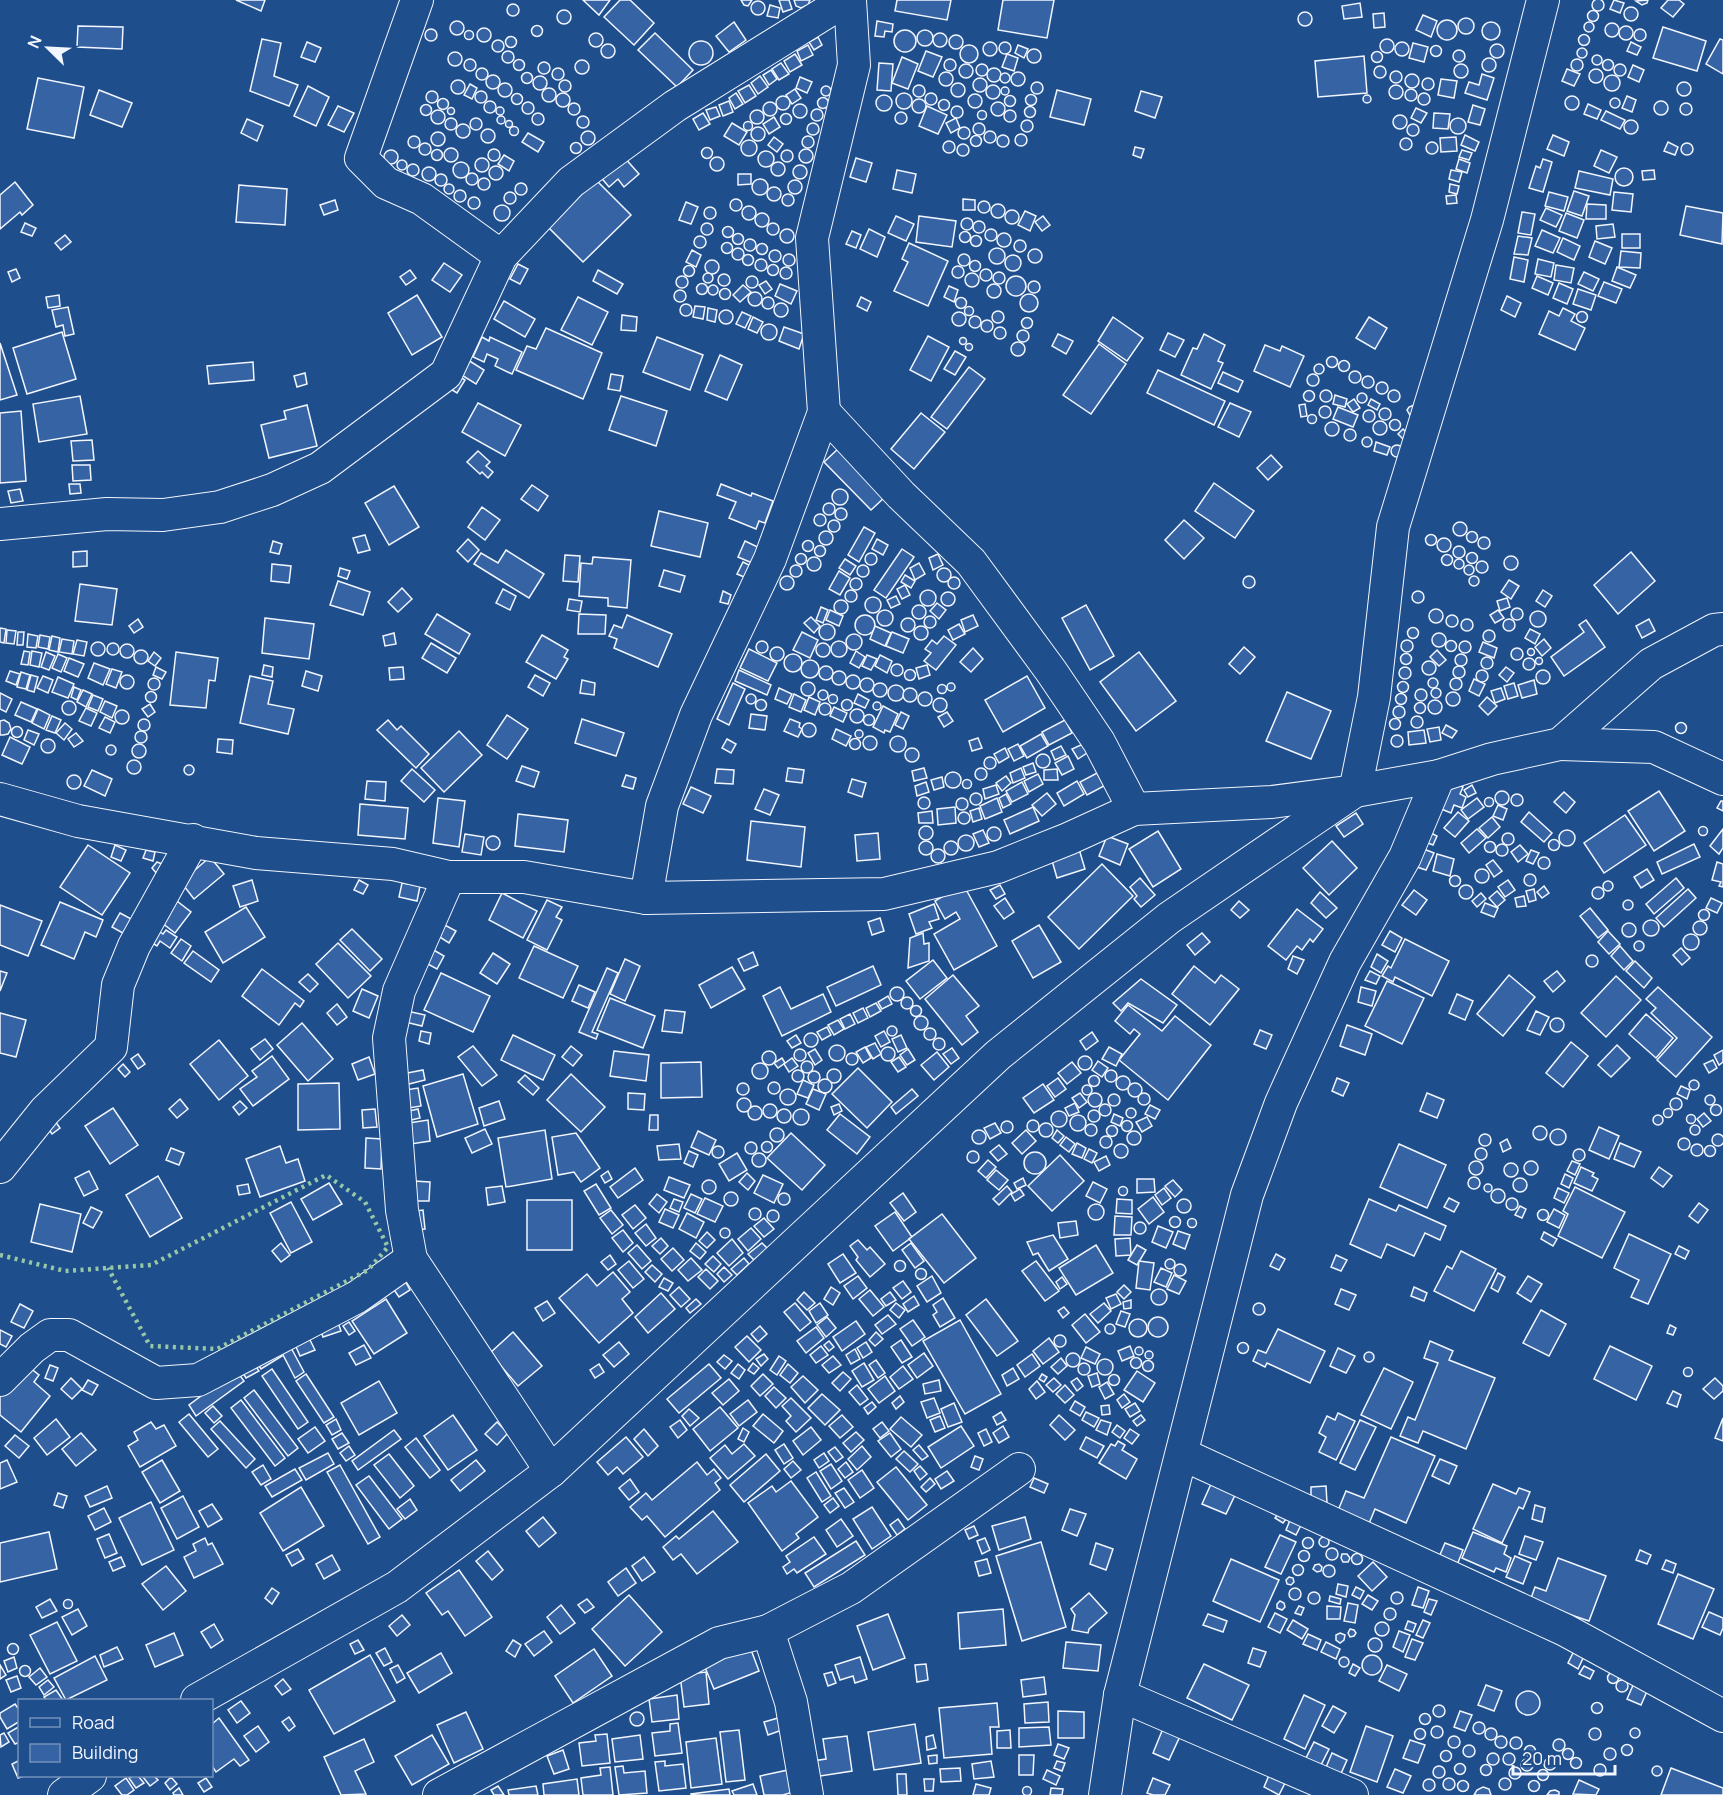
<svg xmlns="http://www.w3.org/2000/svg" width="1723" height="1795" font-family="Manrope,sans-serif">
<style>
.building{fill:#3563a3;stroke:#f2f6ff;stroke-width:1.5}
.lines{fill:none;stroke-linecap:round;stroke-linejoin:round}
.street-casing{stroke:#f2f6ff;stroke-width:34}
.street{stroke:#1f4e8c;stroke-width:32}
.hedge{stroke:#97c8a6;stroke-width:4.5;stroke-dasharray:3 4.5;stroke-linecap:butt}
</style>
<rect width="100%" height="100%" fill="#1f4e8c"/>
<g class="building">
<circle cx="1598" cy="5" r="6"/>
<polygon points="236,0 265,0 261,11"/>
<polygon points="583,0 610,0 599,15"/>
<polygon points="620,0 630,0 654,23 634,45 604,17"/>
<polygon points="741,0 752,0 748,6 744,5"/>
<polygon points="779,0 789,0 792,9 783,12"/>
<polygon points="794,0 810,0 808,5 801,8 796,6"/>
<polygon points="897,0 951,0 947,20 895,11"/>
<polygon points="1003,0 1054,0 1047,38 998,30"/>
<polygon points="1614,0 1624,3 1620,13 1610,9"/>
<polygon points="1648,0 1647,3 1642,5 1636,1"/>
<polygon points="1668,0 1679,0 1684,4 1673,17 1661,8"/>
<circle cx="758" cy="8" r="7"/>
<polygon points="1360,3 1362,17 1344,19 1342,6"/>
<circle cx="513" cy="10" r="6"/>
<polygon points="770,5 780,8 778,18 767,16"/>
<circle cx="1631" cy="14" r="7"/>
<circle cx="564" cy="17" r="7"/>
<circle cx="1593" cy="16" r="5.5"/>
<circle cx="1305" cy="19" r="7"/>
<polygon points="1384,13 1385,27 1374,28 1373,14"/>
<polygon points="1423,15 1437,21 1431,37 1416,30"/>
<circle cx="1466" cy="26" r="8"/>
<circle cx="1447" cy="30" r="10"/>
<circle cx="457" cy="28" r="7"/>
<polygon points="877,21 893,24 892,32 885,31 884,37 875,36"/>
<polygon points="734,22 746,40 729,52 716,36"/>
<circle cx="1589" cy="27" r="5"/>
<circle cx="1491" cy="31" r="9"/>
<circle cx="1612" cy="30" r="7"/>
<circle cx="537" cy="31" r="5.5"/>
<polygon points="78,26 123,27 122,49 77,47"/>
<circle cx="1626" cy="33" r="7"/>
<polygon points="1663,27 1706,41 1697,71 1653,58"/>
<circle cx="484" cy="35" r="7"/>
<circle cx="431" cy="35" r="6"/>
<circle cx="1640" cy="35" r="6"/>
<circle cx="469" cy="35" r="4.5"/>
<circle cx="925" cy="38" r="8"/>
<circle cx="905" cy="41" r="11"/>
<circle cx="940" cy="40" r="7"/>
<polygon points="655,33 693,70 677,87 638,50"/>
<circle cx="596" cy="40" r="7"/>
<circle cx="1584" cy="40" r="5.5"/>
<circle cx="956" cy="42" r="7"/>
<circle cx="511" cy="42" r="5.5"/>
<polygon points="818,37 822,45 814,50 809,42"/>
<polygon points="262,39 281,43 274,76 298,85 289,106 250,91"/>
<polygon points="1720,39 1723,40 1723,74 1706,64"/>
<circle cx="1387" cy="46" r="7"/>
<circle cx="498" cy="46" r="6"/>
<circle cx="701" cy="53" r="12"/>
<polygon points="307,42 321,48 315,62 301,57"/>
<polygon points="1631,42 1641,47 1637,55 1627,51"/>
<circle cx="1005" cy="48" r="6"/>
<circle cx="1402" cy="49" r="7"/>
<circle cx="990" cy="49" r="7"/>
<polygon points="1413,43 1428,47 1424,62 1409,58"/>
<circle cx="1497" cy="51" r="7"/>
<circle cx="608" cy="51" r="7"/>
<circle cx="969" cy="54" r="9"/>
<polygon points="808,45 813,55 801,61 797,51"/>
<polygon points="1018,45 1028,49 1024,58 1015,53"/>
<circle cx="1436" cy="51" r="5.5"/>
<circle cx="1582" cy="53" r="5"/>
<circle cx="1034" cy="56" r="7"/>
<circle cx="1459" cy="56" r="6"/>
<circle cx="508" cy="57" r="6"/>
<polygon points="926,51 942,57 933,77 918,71"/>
<circle cx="1377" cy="57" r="5.5"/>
<circle cx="455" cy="59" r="7"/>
<polygon points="795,54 802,65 790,72 784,61"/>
<polygon points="1007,54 1018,58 1014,71 1002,67"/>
<circle cx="1597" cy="60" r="5"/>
<polygon points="1364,56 1367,93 1318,97 1315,61"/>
<polygon points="902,57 918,64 908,89 892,83"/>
<circle cx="1489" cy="65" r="7"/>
<circle cx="470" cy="65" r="6"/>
<circle cx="950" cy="65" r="6"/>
<circle cx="1577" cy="65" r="6"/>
<circle cx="519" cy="65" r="5.5"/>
<circle cx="1608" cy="65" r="5.5"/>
<circle cx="582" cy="67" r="7"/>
<circle cx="544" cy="68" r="6"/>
<polygon points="781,63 789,74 779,80 772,69"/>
<polygon points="879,63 893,64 891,91 877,90"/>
<circle cx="966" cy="71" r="7"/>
<circle cx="982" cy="70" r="6"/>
<circle cx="1620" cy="70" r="6"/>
<circle cx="1461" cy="71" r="7"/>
<polygon points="1633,65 1644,70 1639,82 1628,77"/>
<circle cx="1380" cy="72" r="6"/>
<circle cx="482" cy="74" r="6"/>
<circle cx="558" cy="74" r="6"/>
<circle cx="994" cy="75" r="7"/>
<circle cx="1596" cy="76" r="7"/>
<polygon points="1567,69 1580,74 1574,86 1562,81"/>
<polygon points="771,70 777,79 769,85 763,75"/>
<circle cx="1396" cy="77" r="6"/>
<circle cx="1018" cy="79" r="7"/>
<circle cx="946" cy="79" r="7"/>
<circle cx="527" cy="78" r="5.5"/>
<circle cx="1005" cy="78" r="5"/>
<polygon points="1482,74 1494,78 1487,100 1465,93 1469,82 1479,85"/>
<circle cx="1412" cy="81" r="7"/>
<circle cx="1612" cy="83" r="8"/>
<circle cx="493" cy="82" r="7"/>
<circle cx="540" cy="83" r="7"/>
<polygon points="760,76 768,87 758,94 751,83"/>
<polygon points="800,77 812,82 807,93 796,88"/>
<circle cx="1428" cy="84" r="6"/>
<polygon points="38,78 84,87 74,138 27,129"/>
<circle cx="980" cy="85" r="7"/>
<polygon points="1441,79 1457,81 1454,98 1438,95"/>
<circle cx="565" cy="86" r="6"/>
<circle cx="458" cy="87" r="7"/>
<circle cx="1037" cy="88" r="6"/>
<circle cx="1684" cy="89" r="7"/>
<circle cx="505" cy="90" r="7"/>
<circle cx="958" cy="90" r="7"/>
<polygon points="470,84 477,88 472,99 464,95"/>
<circle cx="919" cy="91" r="6"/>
<polygon points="749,85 756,96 745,103 738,91"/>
<circle cx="1396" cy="92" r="7"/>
<circle cx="993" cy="92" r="7"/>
<polygon points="308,86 329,97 316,126 294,116"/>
<circle cx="826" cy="91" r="5"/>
<circle cx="1005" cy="91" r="4"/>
<circle cx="549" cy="95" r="7"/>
<polygon points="795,89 801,98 792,104 786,95"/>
<circle cx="1411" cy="95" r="6"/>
<polygon points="99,90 132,103 122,127 90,115"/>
<polygon points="1057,90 1091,99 1084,125 1050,117"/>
<polygon points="1141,91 1162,97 1155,118 1135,111"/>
<circle cx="432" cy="97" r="6"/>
<circle cx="481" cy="97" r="6"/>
<circle cx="904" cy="101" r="8"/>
<circle cx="1424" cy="99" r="6"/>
<circle cx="931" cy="99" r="6"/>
<polygon points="736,93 743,104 735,109 729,98"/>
<circle cx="517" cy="99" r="5.5"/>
<circle cx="563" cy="100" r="7"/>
<circle cx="975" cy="101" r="7"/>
<circle cx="1031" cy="100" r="5.5"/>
<circle cx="884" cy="103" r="8"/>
<circle cx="1367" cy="99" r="4"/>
<circle cx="1010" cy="101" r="5.5"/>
<circle cx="1572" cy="103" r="7"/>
<polygon points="1627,96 1636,100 1632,112 1622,108"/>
<circle cx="783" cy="103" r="7"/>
<circle cx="823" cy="103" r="5.5"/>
<circle cx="1615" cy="103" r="5"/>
<circle cx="443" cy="104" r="5.5"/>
<circle cx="944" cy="105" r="5.5"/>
<circle cx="919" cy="106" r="7"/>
<circle cx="490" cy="107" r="6"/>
<polygon points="729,101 733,112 723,116 719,105"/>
<circle cx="1661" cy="108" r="7"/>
<circle cx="528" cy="108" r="6"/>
<circle cx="998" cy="109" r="7"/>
<circle cx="770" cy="109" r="7"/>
<circle cx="574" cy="109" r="6"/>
<circle cx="1686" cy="109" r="6"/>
<circle cx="800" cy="111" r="7"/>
<polygon points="1588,104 1601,110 1597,119 1584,114"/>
<circle cx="426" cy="110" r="5.5"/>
<polygon points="1473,105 1485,109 1480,125 1468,122"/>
<circle cx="957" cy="112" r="6"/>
<polygon points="338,106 354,113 344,132 328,125"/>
<polygon points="927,106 947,115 938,134 919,126"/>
<circle cx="1030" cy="112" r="5.5"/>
<circle cx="500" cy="111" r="4"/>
<polygon points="716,107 720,116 710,120 706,110"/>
<circle cx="451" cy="111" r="3.5"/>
<polygon points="1416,108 1427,113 1421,123 1411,118"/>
<circle cx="817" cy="115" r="6"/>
<circle cx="1010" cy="116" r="6"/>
<circle cx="757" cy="117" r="7"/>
<circle cx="982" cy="115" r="4.5"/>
<circle cx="438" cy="117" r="7"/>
<polygon points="1606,111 1625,120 1620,129 1601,120"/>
<circle cx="901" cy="118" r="6"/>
<circle cx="538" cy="119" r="6"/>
<polygon points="703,113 710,124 699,130 693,119"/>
<polygon points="1434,113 1450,114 1448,129 1433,128"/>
<circle cx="786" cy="119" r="5.5"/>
<circle cx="1400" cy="122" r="7"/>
<circle cx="583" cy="122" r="6"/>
<circle cx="501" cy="120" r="4"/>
<polygon points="774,117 780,127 769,134 763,124"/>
<circle cx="451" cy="124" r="6"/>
<circle cx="476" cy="124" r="6"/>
<polygon points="956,118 960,128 951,133 946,123"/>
<circle cx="1458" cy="126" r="8"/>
<polygon points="247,119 263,126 257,141 241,133"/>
<circle cx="1027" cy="126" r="6"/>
<circle cx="1631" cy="127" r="7"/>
<circle cx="509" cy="124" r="3.5"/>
<circle cx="748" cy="126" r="4.5"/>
<circle cx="813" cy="129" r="6"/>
<polygon points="732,123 747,132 739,145 724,136"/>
<circle cx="979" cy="129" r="6"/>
<circle cx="1413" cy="130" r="6"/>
<circle cx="463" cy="131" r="7"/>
<circle cx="514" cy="131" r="4.5"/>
<circle cx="964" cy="133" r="6"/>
<circle cx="758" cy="134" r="7"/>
<circle cx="488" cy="136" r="7"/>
<circle cx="990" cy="137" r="6"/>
<circle cx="588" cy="138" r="7"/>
<circle cx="438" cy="139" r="7"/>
<polygon points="528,133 544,142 538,152 522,142"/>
<circle cx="1021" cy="140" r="6"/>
<circle cx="1003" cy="141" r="6"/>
<polygon points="1465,135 1479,142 1475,151 1461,145"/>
<polygon points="1553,135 1569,142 1564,156 1547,149"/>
<circle cx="976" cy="141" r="5.5"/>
<circle cx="414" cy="142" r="6"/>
<circle cx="808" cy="142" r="6"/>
<polygon points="774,137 783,144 777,152 768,145"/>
<polygon points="1456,137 1457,151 1441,152 1440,138"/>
<circle cx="1406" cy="144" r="6"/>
<circle cx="749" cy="148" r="8"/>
<circle cx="949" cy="147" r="6"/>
<polygon points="1668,142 1678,147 1675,155 1664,151"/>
<circle cx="1432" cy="148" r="6"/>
<circle cx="576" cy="148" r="5.5"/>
<circle cx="1687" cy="149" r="6"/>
<circle cx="425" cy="149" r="6"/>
<circle cx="963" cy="150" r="6"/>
<polygon points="1135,147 1144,149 1141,158 1133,155"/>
<circle cx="707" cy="153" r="5.5"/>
<circle cx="451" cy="155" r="7"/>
<circle cx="494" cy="155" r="6"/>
<circle cx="806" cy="156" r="7"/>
<circle cx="437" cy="155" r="5.5"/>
<circle cx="787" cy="156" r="6"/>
<polygon points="1462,150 1472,153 1469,160 1459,157"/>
<polygon points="1601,150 1617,157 1609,173 1594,166"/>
<circle cx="391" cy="157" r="7"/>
<circle cx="766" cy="159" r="8"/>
<polygon points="504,155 514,161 509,171 498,164"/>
<polygon points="623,156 639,174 624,187 618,179 609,187 599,175"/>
<circle cx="717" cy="164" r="7"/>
<polygon points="856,158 872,163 866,182 850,177"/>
<circle cx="482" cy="165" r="7"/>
<polygon points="1459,159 1470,163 1467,173 1456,169"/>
<polygon points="1543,159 1552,162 1543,192 1529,188 1536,166 1540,168"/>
<circle cx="402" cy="165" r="5"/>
<circle cx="778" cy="169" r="7"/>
<circle cx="461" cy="170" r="8"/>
<circle cx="413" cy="170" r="6"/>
<circle cx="800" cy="172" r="7"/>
<circle cx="496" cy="173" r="7"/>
<circle cx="429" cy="174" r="7"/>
<circle cx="1624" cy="177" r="9"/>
<polygon points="897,170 916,174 912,193 893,189"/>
<polygon points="1451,170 1462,172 1459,182 1449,179"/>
<polygon points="1654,170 1655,179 1643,180 1642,171"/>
<polygon points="1579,171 1613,179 1610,195 1575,188"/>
<circle cx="472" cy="179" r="6"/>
<polygon points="738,174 751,174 751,184 738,185"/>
<circle cx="441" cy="180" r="6"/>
<circle cx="484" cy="184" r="6"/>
<circle cx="760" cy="187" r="8"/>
<circle cx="795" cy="187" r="7"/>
<polygon points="596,180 631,215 583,262 548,227"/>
<polygon points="15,182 33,205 22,215 20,212 0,229 0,195"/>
<circle cx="521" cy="189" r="6"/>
<polygon points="1450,184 1459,186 1457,194 1449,192"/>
<circle cx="449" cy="189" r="5"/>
<polygon points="239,185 287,189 285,225 236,222"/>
<circle cx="774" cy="194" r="7"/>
<circle cx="460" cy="196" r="6"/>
<polygon points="1574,191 1589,196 1582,216 1567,211"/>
<polygon points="1549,192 1568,197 1564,211 1545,206"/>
<polygon points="1614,192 1633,194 1631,212 1612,210"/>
<circle cx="510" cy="198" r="6"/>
<circle cx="788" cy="200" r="6"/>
<polygon points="1456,195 1457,203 1447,204 1446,196"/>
<circle cx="474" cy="203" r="6"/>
<circle cx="736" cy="205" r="6"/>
<polygon points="963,199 975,200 975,210 963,210"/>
<polygon points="335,200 338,210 324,215 320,205"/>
<circle cx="984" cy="207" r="6"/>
<polygon points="686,202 698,207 691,224 679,220"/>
<polygon points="1587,204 1606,205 1606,219 1586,219"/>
<circle cx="998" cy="211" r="7"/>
<circle cx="502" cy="213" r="8"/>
<circle cx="749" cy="213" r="7"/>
<polygon points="1686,206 1723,213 1722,244 1680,235"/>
<circle cx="710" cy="213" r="6"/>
<polygon points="1546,208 1562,215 1556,227 1540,220"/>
<circle cx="1012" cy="217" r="7"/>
<polygon points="1025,211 1036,216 1030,231 1018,225"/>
<polygon points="1522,212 1535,214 1531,235 1518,233"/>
<polygon points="1566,213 1584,220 1577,238 1559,231"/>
<circle cx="762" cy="220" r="7"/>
<polygon points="896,216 914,224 906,241 888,233"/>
<polygon points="919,216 956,221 952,247 916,242"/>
<polygon points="1043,216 1050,225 1042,231 1035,222"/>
<circle cx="967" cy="224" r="6"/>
<circle cx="979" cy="227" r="6"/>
<circle cx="707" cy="229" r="6"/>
<polygon points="25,223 36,228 32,236 21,232"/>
<circle cx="773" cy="229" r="6"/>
<polygon points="1613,224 1615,237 1597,239 1596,226"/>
<circle cx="728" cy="232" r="5.5"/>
<circle cx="991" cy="235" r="6"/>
<polygon points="869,229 885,237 877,257 860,249"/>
<circle cx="787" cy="236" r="7"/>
<polygon points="1542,230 1560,238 1553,253 1535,246"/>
<polygon points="852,231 861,235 856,248 846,244"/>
<circle cx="965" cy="237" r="5.5"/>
<circle cx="1004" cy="240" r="7"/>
<circle cx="738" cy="239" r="5.5"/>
<rect x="1622" y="234" width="18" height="14"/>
<polygon points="65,235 71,242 61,250 55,243"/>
<circle cx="976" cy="241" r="5.5"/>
<circle cx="700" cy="242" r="6"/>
<polygon points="1518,236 1532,238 1528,255 1514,254"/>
<polygon points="1563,238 1580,246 1574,260 1557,252"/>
<circle cx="750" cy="245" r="6"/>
<circle cx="1020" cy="246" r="6"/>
<polygon points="1595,241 1612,248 1605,264 1589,257"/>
<circle cx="727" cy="248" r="5.5"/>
<polygon points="909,243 948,261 928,306 894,291 908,262 902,259"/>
<circle cx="762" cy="249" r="5.5"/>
<circle cx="738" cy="254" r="6"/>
<circle cx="997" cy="256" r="8"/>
<circle cx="1035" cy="256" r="7"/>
<circle cx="775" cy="256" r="6"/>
<polygon points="692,250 701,255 696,267 686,262"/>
<polygon points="1621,251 1641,253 1640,268 1619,267"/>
<circle cx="964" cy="260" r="6"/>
<circle cx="789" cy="260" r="6"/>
<circle cx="748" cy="260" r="5.5"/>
<circle cx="1013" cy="263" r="8"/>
<polygon points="1514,257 1528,260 1524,282 1510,279"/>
<circle cx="761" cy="265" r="6"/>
<polygon points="1538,259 1554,263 1551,277 1535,274"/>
<circle cx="712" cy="267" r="7"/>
<circle cx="975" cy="266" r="5.5"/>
<polygon points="444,263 462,275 450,292 432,280"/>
<polygon points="518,264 528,269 520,284 510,279"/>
<circle cx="773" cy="270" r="5.5"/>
<polygon points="1556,265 1574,268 1571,283 1554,280"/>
<circle cx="689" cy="271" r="5.5"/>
<circle cx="958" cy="272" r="6"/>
<circle cx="786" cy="273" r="6"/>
<polygon points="1617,267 1636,275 1630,288 1612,281"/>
<circle cx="986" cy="275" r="6"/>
<polygon points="16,269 20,278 12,282 8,272"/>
<polygon points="410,270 416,278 406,285 400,277"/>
<polygon points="598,270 623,284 617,294 593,281"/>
<circle cx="999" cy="278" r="6"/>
<polygon points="1584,272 1599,279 1593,291 1578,284"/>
<circle cx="972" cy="280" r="7"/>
<circle cx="708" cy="278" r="5"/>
<circle cx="724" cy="280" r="6"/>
<circle cx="752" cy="282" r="6"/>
<polygon points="1537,276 1553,283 1548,295 1532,288"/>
<circle cx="682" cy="282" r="6"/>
<circle cx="1016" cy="286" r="10"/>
<circle cx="1034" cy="287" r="6"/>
<polygon points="766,281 772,289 765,294 759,285"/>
<polygon points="1604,282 1622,289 1616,303 1598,296"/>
<polygon points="1559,283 1573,289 1567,304 1553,298"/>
<circle cx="702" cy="289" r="5.5"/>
<circle cx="994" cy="291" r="7"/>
<polygon points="780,284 797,291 791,304 775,296"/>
<polygon points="743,285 751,292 740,302 733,295"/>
<circle cx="713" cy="290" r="5"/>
<polygon points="949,286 958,290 954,302 944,297"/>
<circle cx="725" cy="294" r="5.5"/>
<polygon points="1578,289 1596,295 1591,310 1573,304"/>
<circle cx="680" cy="296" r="6"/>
<circle cx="755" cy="299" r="7"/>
<circle cx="1029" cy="303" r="9"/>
<polygon points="59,295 60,306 48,308 46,297"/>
<polygon points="417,295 442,337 412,355 388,313"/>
<polygon points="1507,296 1521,303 1515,317 1501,310"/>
<circle cx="768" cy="303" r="6"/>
<polygon points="578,297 608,312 592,345 561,330"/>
<polygon points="861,297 871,302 867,311 857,306"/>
<circle cx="961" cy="303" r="5.5"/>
<polygon points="504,301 535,319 525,337 494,319"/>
<circle cx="781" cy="310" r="7"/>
<circle cx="686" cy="310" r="6"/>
<polygon points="695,306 705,307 703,319 693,317"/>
<circle cx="969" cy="311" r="4.5"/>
<polygon points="68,307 74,334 65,336 63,325 56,327 52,310"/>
<polygon points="708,308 717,310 715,322 707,320"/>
<polygon points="1563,308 1575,314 1571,321 1585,328 1575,350 1539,334 1549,311 1559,316"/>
<circle cx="726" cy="317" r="7"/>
<circle cx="998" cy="317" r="6"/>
<circle cx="1582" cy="317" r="5.5"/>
<polygon points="742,312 751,316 745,328 736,324"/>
<circle cx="959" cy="319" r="7"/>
<polygon points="622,315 637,317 636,331 621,330"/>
<circle cx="975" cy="322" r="6"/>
<polygon points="753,317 763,322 757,333 748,329"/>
<polygon points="1113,317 1143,338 1127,361 1098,341"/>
<polygon points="1369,317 1387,328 1375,349 1356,338"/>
<circle cx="1027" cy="323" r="5.5"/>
<circle cx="987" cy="326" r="6"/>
<circle cx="769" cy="332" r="8"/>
<circle cx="1000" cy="333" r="6"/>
<polygon points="784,327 804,334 799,349 779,341"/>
<polygon points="546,328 602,353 583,399 516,370 527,346 536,349"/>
<circle cx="1023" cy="336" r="6"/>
<polygon points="62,332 76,379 27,394 13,348"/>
<polygon points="1168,333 1184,340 1175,357 1160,350"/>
<polygon points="1058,334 1073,341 1066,354 1052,346"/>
<polygon points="1204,334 1225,345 1218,361 1223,363 1211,389 1181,375 1193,348 1197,349"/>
<polygon points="928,336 949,347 931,381 910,370"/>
<polygon points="482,337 489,341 490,337 522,352 512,374 495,366 498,359 487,354 484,362 473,357"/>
<polygon points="657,337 703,355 690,390 643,372"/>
<circle cx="963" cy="341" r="3.5"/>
<circle cx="1018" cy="349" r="7"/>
<polygon points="0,343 17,395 0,400"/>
<circle cx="969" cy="347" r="3.5"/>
<polygon points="1099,344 1126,364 1091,414 1063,395"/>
<polygon points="1265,345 1280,351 1282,346 1304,356 1290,387 1254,371"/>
<polygon points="955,351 966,357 955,375 944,369"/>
<polygon points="720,355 742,365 727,400 705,391"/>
<circle cx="1332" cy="362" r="5.5"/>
<polygon points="468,360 484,370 476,384 460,374"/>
<circle cx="1344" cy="366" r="5.5"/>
<polygon points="253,362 254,380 209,384 207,366"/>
<circle cx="1319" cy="369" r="5"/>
<polygon points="969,367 985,379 947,429 931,417"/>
<polygon points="1158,370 1225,401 1214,425 1147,393"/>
<circle cx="1355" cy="377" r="6"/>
<polygon points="452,372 465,380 457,393 444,385"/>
<polygon points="1223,372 1243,381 1238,392 1218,383"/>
<polygon points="305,373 307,384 297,387 294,376"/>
<circle cx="1313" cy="380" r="6"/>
<polygon points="611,374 623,376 620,391 608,389"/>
<circle cx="1368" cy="382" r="6"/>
<circle cx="1382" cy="388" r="6"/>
<circle cx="1394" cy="396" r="6"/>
<circle cx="1326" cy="396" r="6"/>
<circle cx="1309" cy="396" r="5.5"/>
<circle cx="1362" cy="398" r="5"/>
<polygon points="1335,395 1347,399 1345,407 1333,404"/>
<polygon points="80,396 87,434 39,442 33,404"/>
<polygon points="621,396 667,411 656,446 609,430"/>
<polygon points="1354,399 1360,408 1353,412 1347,404"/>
<polygon points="1371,399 1380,404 1377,410 1368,405"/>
<polygon points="478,403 521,425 505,456 462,432"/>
<polygon points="1230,403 1251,412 1239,437 1218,427"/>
<polygon points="1305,404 1307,416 1301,417 1299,405"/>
<polygon points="307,405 317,446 269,458 261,425 286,419 284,411"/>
<polygon points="1414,405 1411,417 1407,410 1409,407"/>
<circle cx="1325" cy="412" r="6"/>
<polygon points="1338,407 1358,415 1353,427 1333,419"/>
<circle cx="1385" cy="414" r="6"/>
<circle cx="1369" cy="416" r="6"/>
<polygon points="21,411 26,481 0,483 0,413"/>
<polygon points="921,413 945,432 914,469 891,449"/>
<circle cx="1312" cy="419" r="4.5"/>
<circle cx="1395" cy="425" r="5.5"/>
<circle cx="1380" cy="428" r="7"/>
<circle cx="1332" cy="429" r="7"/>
<circle cx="1350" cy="435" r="6"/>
<polygon points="1403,429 1410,436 1405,441 1398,434"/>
<circle cx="1367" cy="442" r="5"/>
<polygon points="92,440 94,460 73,461 71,441"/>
<polygon points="1376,442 1390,447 1387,455 1374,451"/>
<circle cx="1397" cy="451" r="6"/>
<polygon points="839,448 886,496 871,510 824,462"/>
<polygon points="478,451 490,462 486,466 493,472 488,478 482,472 480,474 467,462"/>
<polygon points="1271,455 1282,467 1268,480 1257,468"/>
<polygon points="72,465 90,465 91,480 73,481"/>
<polygon points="1214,483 1254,511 1235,538 1195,511"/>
<polygon points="69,484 80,484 81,493 70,494"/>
<polygon points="721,484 751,496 752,493 773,501 765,523 759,521 756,529 729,518 736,502 717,495"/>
<polygon points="532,485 548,496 538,511 521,499"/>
<polygon points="394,486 419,527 389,545 365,503"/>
<circle cx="840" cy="497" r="8"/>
<polygon points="20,489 23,501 11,503 8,491"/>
<circle cx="829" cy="509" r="6"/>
<polygon points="482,507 500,520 485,540 468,527"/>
<circle cx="841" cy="514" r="6"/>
<polygon points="659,511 708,523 700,557 651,546"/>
<circle cx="820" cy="520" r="6"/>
<polygon points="1184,520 1204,538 1184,559 1165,540"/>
<circle cx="834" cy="526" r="6"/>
<circle cx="1460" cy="529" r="7"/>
<polygon points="864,527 875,533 859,562 848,555"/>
<circle cx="1472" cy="537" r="5.5"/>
<circle cx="826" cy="538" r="7"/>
<circle cx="1431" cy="540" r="5.5"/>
<polygon points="365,535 370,550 358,553 353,538"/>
<circle cx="1484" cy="543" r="6"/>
<circle cx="1444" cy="545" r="7"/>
<polygon points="468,539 479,550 468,562 457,551"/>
<polygon points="877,539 888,545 883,555 872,549"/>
<circle cx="808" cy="546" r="5.5"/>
<polygon points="273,541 282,544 279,554 270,552"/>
<polygon points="745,541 764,550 757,565 738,557"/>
<circle cx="820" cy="551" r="5.5"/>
<circle cx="1459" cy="552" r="6"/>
<polygon points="902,549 914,557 886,598 874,590"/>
<polygon points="506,550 544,574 529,598 474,564 481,553 498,563"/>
<polygon points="87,551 87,566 73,567 73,552"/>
<polygon points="1631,552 1655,581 1618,614 1594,585"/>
<circle cx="1472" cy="558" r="5.5"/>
<circle cx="871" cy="559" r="6"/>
<circle cx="801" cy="559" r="5.5"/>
<polygon points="938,554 943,565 933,570 929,558"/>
<circle cx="1447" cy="560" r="5.5"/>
<polygon points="565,555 580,556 578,582 563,581"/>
<circle cx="1511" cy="563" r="7"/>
<polygon points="593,557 631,560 627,608 608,606 608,598 579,596 581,563 592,564"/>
<circle cx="814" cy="564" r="7"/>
<polygon points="845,559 856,566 850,575 839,568"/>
<circle cx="1459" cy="564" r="5"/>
<circle cx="1482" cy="567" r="6"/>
<polygon points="743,562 755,568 749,579 737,574"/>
<polygon points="919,563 925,574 915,580 910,568"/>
<polygon points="272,564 291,566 289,583 271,581"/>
<circle cx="863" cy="571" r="6"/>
<circle cx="1469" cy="570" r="5"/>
<circle cx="796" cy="571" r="6"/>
<circle cx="944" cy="575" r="7"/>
<polygon points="340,568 350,571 347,579 338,576"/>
<polygon points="664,570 685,576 680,592 659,586"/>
<polygon points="839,571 850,578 840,595 829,589"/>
<polygon points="905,575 915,581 911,588 901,582"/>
<circle cx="787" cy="583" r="7"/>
<circle cx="1474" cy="581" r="5"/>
<circle cx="1249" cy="582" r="6"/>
<circle cx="954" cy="583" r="6"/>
<circle cx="856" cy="584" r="6"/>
<polygon points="1509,580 1519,586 1511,599 1501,592"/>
<polygon points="338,581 370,592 363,615 330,605"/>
<polygon points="80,584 117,589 112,625 75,621"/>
<polygon points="905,585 910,595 902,599 897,589"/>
<polygon points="402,588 412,599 398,612 388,602"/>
<polygon points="503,589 516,596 510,610 496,603"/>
<polygon points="1543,590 1552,596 1545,607 1536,601"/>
<circle cx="851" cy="596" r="6"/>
<circle cx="928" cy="598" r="8"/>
<polygon points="723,591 731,595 728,604 720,602"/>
<circle cx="1418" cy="597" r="6"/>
<circle cx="948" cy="599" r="7"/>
<polygon points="896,596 900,604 891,608 887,600"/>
<circle cx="873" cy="605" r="8"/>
<polygon points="1507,598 1510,607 1500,611 1497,601"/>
<polygon points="569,599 582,601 580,612 567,610"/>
<circle cx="841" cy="607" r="7"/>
<polygon points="937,603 946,610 939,619 930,611"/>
<circle cx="919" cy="612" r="7"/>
<polygon points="1086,605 1114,656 1090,670 1062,618"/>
<polygon points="821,607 828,610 823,623 816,620"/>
<circle cx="1517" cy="614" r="6"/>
<circle cx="1436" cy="616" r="7"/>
<polygon points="830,610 843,616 839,626 826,620"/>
<polygon points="1498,610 1504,618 1495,623 1490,615"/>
<circle cx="885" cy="618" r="8"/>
<circle cx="1538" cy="619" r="8"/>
<polygon points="437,614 470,634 459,654 425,634"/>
<polygon points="579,614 606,615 605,634 578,634"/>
<circle cx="1452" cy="621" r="6"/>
<circle cx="865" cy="625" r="10"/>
<polygon points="627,615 672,634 658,667 614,648 617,639 609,636 614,625 622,628"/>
<polygon points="973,615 978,626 965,632 961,620"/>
<circle cx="930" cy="622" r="6"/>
<polygon points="811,617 820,626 814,633 804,623"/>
<circle cx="908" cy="625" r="7"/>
<polygon points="265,618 314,624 309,659 262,653"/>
<circle cx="1509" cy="625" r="6"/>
<circle cx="1467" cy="625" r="6"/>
<polygon points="138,619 143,627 134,633 129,626"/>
<polygon points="1649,619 1655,631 1642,638 1636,626"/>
<polygon points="1586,620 1605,647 1564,676 1551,657 1584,632 1579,625"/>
<circle cx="827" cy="632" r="8"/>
<polygon points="959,624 965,634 953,640 948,630"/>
<polygon points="875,626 891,633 885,646 870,639"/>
<circle cx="921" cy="633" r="7"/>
<circle cx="1413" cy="633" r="5.5"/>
<polygon points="0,628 6,629 4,643 0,642"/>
<polygon points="1530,629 1540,634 1535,644 1525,638"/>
<polygon points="7,630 16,631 14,644 6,643"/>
<circle cx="1489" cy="636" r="6"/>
<polygon points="18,632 24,632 23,645 17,645"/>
<polygon points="802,632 818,640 810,658 793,650"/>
<polygon points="892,632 909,639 903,653 886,646"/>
<circle cx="1439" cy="640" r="7"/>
<polygon points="394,633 396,644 385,646 383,636"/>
<circle cx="854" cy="642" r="8"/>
<polygon points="28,634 38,636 36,648 27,647"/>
<polygon points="40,635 50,637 48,649 38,647"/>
<polygon points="542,635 568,650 564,657 568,659 556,679 526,662"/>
<polygon points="52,636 60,638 58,652 49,650"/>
<polygon points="944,636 956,645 936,670 924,661 931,653 925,649 932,640 937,644"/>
<polygon points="62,639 74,641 72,654 59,652"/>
<polygon points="1544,639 1551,648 1542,656 1535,647"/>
<polygon points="77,640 87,642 84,656 73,654"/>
<circle cx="1407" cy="646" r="6"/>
<circle cx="762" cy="647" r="6"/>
<circle cx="1451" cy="646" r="5.5"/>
<circle cx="1465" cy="647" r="6"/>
<circle cx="839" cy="649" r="8"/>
<circle cx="98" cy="649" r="7"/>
<polygon points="1483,642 1497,648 1494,658 1479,652"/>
<circle cx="113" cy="649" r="6"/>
<polygon points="431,643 456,658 447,673 422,658"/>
<circle cx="823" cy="650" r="7"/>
<circle cx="127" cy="651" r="7"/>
<polygon points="1244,647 1255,657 1240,674 1229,664"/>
<circle cx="777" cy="654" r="7"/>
<circle cx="1517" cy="654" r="6"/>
<polygon points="973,648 983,659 971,672 960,662"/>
<circle cx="1531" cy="652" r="3.5"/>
<polygon points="749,649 777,663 768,681 740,668"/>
<polygon points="1437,650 1446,660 1439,666 1430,657"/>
<circle cx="141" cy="657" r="7"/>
<polygon points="24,651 30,652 28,665 21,664"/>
<polygon points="32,651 42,653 39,667 30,665"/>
<polygon points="856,651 865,657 859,668 850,663"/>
<polygon points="46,652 55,656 49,670 41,667"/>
<polygon points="154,652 161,658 155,666 148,661"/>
<polygon points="176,652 218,658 215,681 209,680 206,708 170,705"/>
<polygon points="1139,652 1176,701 1136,731 1100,682"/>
<circle cx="1406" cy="659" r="5.5"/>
<circle cx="793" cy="663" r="9"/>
<polygon points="58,654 67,658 61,672 52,668"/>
<circle cx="1461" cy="660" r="6"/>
<polygon points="867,655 877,659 871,670 862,666"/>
<polygon points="880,655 892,661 887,673 875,666"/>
<circle cx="1487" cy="663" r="6"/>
<circle cx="1529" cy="664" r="6"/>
<circle cx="1539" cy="661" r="3.5"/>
<polygon points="69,658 84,664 78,677 64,671"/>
<circle cx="810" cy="669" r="9"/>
<circle cx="1429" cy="668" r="7"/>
<polygon points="94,663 110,669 103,685 88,678"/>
<circle cx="897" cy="670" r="6"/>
<polygon points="264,665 273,667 272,677 262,675"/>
<polygon points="927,665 930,675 919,679 916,668"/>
<circle cx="826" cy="673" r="7"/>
<circle cx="1459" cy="672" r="6"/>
<circle cx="1405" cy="673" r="6"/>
<polygon points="156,667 166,672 162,679 153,675"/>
<polygon points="403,667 404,679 390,680 389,668"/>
<polygon points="1506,667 1514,673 1507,682 1499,675"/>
<polygon points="112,669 122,672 116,688 106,684"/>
<circle cx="910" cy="675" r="5.5"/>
<circle cx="1543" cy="677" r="7"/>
<polygon points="739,670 771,685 767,695 735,681"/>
<circle cx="1482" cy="676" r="6"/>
<polygon points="10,671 20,674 16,685 6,681"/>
<polygon points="306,671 322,676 318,691 302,686"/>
<circle cx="839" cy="678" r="7"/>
<polygon points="21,672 30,675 26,689 17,687"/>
<polygon points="31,675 38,677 34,692 27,690"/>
<polygon points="535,675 550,683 543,696 528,687"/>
<circle cx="853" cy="682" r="7"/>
<circle cx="127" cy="682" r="7"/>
<polygon points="43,676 53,680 48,693 37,688"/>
<polygon points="250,676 273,681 268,704 294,709 288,734 240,723"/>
<polygon points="1027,676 1045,708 1003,732 985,700"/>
<polygon points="58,677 74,684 68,698 52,692"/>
<circle cx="154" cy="684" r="6"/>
<circle cx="1456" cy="684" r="6"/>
<circle cx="1433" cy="683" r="5"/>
<circle cx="867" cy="685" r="7"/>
<polygon points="1474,679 1485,684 1479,696 1469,691"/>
<polygon points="582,680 595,683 594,695 580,693"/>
<polygon points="1534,680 1537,694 1522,698 1518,685"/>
<circle cx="808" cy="689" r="7"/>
<circle cx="1403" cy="687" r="5.5"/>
<circle cx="951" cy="687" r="4"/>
<polygon points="733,683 745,689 729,725 717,719"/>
<polygon points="1514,683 1518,696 1508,699 1504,686"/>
<circle cx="880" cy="690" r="7"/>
<circle cx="942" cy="689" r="4.5"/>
<circle cx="896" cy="693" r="8"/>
<polygon points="74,687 81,690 77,700 71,697"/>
<circle cx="1436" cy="693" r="5"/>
<polygon points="779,688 792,694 787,704 775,699"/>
<polygon points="1501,688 1505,699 1495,703 1491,691"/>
<circle cx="910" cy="695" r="7"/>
<circle cx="1421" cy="695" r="6"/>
<circle cx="823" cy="695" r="5"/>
<polygon points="83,690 92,694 86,707 77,702"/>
<circle cx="151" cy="697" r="5.5"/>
<circle cx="1453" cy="699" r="7"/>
<circle cx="925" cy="699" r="7"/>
<polygon points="1287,692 1331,711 1311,759 1266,741"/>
<polygon points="0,693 12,699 6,712 0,709"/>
<circle cx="1401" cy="699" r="5.5"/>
<circle cx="751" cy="699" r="5"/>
<polygon points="794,694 806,700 801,712 789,707"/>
<polygon points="858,694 869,700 865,708 854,703"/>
<circle cx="833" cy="699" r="4.5"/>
<polygon points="93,695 103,699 98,711 88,707"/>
<polygon points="809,697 820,702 815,715 804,710"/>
<polygon points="1487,697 1497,706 1488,715 1479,706"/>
<circle cx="940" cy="705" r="7"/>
<circle cx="847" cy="705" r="5.5"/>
<circle cx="761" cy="705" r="5.5"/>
<circle cx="1435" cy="707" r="7"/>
<circle cx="69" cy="708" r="7"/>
<polygon points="105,701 117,706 112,718 100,712"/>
<polygon points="21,702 37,709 31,722 15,715"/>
<circle cx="877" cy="706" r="4"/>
<circle cx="1420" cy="708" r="5.5"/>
<circle cx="825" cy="709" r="6"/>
<polygon points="150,704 155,712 148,717 142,709"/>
<polygon points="883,706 898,714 890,732 885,730 884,733 873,727"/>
<circle cx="1399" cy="712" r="6"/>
<polygon points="834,707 847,713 843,722 830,716"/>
<polygon points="86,708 97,713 91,726 79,721"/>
<polygon points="38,709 50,715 44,729 32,723"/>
<circle cx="857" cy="716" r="7"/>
<circle cx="122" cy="717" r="7"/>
<polygon points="901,712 909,716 903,729 895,725"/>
<polygon points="947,712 953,721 944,727 938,717"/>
<polygon points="751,714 767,716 765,730 749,728"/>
<circle cx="869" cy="720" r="5.5"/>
<polygon points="507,715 528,729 507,759 487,745"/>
<polygon points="52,716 61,720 55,733 46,730"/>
<circle cx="1417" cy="722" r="6"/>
<polygon points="105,717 115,722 110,733 99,728"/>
<circle cx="1395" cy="724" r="5.5"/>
<circle cx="144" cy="725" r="6"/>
<polygon points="582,719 624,733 616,756 575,743"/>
<polygon points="790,719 800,723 799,727 802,729 798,737 784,731"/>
<polygon points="4,720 9,723 11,729 8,734 3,735 0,735 0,721"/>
<polygon points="388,720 397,730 401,726 429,754 416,768 377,730"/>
<polygon points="1065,720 1072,733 1049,745 1042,732"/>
<circle cx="1681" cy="728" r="5.5"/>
<polygon points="65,723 72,729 64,740 56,733"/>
<circle cx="809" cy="730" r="7"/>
<polygon points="1446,725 1457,731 1452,738 1442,733"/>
<circle cx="17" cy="732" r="5.5"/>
<polygon points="1439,727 1441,740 1430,742 1427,729"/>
<polygon points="836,729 851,736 846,746 832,739"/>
<polygon points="28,730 39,734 34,745 24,740"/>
<polygon points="1424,730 1426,743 1409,745 1408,732"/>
<circle cx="859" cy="734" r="4"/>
<polygon points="459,731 482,755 444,792 421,768"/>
<circle cx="141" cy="737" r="6"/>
<polygon points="76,733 83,741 74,747 68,739"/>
<polygon points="1041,734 1048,746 1027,758 1020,746"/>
<circle cx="1397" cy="741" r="6"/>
<circle cx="870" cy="743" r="7"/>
<circle cx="898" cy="744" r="8"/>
<polygon points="10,737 30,747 22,764 2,755"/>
<polygon points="978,738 982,748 972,751 969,741"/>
<circle cx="855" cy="744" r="5.5"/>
<circle cx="48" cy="746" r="7"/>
<polygon points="218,739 233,740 232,754 217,752"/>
<polygon points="727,739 736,744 731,753 722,748"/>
<polygon points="1018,744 1024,756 1014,761 1008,749"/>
<polygon points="1083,744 1087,753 1078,759 1072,749"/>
<circle cx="139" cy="751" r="7"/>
<circle cx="111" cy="750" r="5"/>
<polygon points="1061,746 1066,755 1055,760 1051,751"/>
<circle cx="912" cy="755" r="7"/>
<polygon points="1005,748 1009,757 999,763 994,754"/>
<circle cx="1043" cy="761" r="7"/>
<polygon points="1068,756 1074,769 1062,775 1055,763"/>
<circle cx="990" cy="763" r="6"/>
<circle cx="134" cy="767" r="7"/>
<polygon points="1033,763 1036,772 1026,775 1023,767"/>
<circle cx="189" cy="770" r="5"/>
<polygon points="522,766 539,772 534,787 516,781"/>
<polygon points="788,768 804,770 802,783 786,781"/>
<polygon points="924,768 927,778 914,781 912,771"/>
<polygon points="1021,768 1025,778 1013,783 1010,773"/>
<circle cx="981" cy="774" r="6"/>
<polygon points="412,769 435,790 424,802 401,781"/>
<polygon points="717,769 734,770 733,784 715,783"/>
<polygon points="1057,769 1058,780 1044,780 1044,770"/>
<polygon points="92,770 112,779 105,796 84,786"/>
<circle cx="953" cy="780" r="8"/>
<polygon points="1097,773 1104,786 1087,795 1080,782"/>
<polygon points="1038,774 1043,784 1029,792 1024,781"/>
<circle cx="74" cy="782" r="7"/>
<polygon points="626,775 636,778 633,789 622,786"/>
<polygon points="1006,776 1011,783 1002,791 996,783"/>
<polygon points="942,777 944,787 934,790 931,780"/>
<polygon points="852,779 866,783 862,797 848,792"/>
<circle cx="967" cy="784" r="4.5"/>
<polygon points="367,781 386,782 385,801 365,799"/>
<polygon points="1077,781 1084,794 1064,806 1057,793"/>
<polygon points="1449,781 1463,787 1460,794 1466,797 1462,808 1454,805 1451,813 1439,808"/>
<polygon points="926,782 929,792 917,796 915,786"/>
<polygon points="1022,782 1028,794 1012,802 1006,791"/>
<polygon points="996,785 999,794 985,799 983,789"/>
<polygon points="1472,785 1476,793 1468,797 1464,790"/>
<polygon points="691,787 711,796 703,813 683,804"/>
<polygon points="764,789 779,795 770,815 755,809"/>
<polygon points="1659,791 1685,831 1654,851 1628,811"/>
<circle cx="1502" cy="798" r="7"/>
<polygon points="1564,792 1575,802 1566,813 1554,802"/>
<polygon points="1047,793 1056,804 1042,816 1032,805"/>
<circle cx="976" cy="799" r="6"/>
<circle cx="1517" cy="800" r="6"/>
<polygon points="1006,794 1011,804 1003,808 999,798"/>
<circle cx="924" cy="803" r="6"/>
<circle cx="1489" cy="802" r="4.5"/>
<circle cx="962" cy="804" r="6"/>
<polygon points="438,798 465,801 459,847 433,843"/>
<polygon points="997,798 1002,812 985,819 980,806"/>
<polygon points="1477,798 1484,807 1468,819 1461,810"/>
<polygon points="1721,801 1723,801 1723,811 1717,808"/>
<polygon points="360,804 408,808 405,839 358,835"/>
<polygon points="1498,805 1507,809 1503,820 1493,816"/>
<polygon points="955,807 956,823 938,825 937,809"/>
<polygon points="1033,807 1039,821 1010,834 1004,820"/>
<polygon points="979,808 982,819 973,822 970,811"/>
<polygon points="932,811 933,823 919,823 918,813"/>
<circle cx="964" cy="818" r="6"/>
<polygon points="1458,812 1469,821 1455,837 1444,828"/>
<polygon points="1529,812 1552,833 1544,842 1521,822"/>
<polygon points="1356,813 1363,824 1344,837 1336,826"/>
<polygon points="518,814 568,820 564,852 515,846"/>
<polygon points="1625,815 1646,845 1604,873 1584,843"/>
<polygon points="1492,817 1500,827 1488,838 1479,828"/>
<polygon points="751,821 805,827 801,867 747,860"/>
<circle cx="926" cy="833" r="7"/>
<circle cx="1703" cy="831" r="4.5"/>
<circle cx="994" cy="834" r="7"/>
<polygon points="1477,829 1486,838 1469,853 1461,843"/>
<polygon points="1723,829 1723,848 1719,854 1710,846"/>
<polygon points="983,830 989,843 979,847 973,834"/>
<circle cx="1567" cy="838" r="8"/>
<polygon points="1158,831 1181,869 1153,887 1129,849"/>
<circle cx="1508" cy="839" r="6"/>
<polygon points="878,833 880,859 857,861 855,835"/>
<polygon points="1431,833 1437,836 1433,845 1428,843"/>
<polygon points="465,834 484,837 481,855 462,852"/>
<circle cx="966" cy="843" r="8"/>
<polygon points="1107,836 1128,844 1120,865 1099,856"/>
<circle cx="493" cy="843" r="7"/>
<circle cx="1554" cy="845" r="5.5"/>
<circle cx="951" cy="848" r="7"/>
<polygon points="1332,841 1357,868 1329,895 1303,868"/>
<circle cx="926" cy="848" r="7"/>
<circle cx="1490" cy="847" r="5.5"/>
<polygon points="1694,844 1700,857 1662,874 1657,862"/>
<circle cx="1502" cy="850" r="6"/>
<polygon points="88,845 130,873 102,915 60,887"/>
<polygon points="115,845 126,850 121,861 111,857"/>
<polygon points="1520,845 1528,854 1518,862 1511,852"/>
<polygon points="1421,848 1434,853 1426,870 1414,866"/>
<polygon points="1079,849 1085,869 1057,878 1051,857"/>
<circle cx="938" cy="856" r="7"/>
<polygon points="146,850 155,852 153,861 143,858"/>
<polygon points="1531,850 1539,853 1533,864 1526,861"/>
<polygon points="1437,854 1454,859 1450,876 1433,871"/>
<circle cx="1544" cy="863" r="6"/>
<polygon points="210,857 224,874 194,899 181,882"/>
<polygon points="1493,860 1502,871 1494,877 1486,865"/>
<polygon points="157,862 162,864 157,874 152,868"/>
<polygon points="1717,862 1723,864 1723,887 1719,886 1721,882 1712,880"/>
<polygon points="1102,864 1133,896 1079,949 1048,917"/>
<circle cx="1482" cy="876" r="7"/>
<polygon points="1647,869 1654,880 1641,888 1634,877"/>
<circle cx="1530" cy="880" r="6"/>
<circle cx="1455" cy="881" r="5.5"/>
<polygon points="1140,878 1155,895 1141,907 1134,899 1137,896 1130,887"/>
<polygon points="1676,878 1684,888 1654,914 1646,904"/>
<polygon points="252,880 258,901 240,907 233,886"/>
<polygon points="359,880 368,885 363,894 354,890"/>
<polygon points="1508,880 1515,890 1505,897 1498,887"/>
<circle cx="1608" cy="886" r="5"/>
<polygon points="402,883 420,886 417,901 399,897"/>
<polygon points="963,884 997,946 954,970 934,934 960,919 956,912 945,919 935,901"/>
<polygon points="1000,885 1005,894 996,899 990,890"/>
<circle cx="1466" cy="892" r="7"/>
<polygon points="1544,886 1549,893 1542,898 1537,892"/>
<circle cx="1598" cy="893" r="6"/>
<polygon points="1534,889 1536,900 1529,902 1526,891"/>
<polygon points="1688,889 1696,898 1664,927 1656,918"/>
<polygon points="1414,890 1427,900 1416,915 1402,905"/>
<polygon points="1497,891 1505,900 1497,907 1489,898"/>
<polygon points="1320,892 1337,908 1326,918 1311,903"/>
<polygon points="502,893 537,911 523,938 489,920"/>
<polygon points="1481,893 1486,899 1477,907 1472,901"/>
<polygon points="1524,896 1526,906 1517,907 1515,898"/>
<polygon points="173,898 191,912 175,933 157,919"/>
<polygon points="1005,898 1014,912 1004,919 994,906"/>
<polygon points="1711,898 1722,903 1717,913 1706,908"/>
<circle cx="1628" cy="905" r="5"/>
<polygon points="547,900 562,907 556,917 562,920 547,950 527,940"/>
<polygon points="1239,901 1249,910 1240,918 1231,910"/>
<polygon points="60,902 103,920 96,937 85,932 74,959 41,945"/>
<polygon points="1485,903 1498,908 1494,917 1481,912"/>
<polygon points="934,904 939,919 929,922 932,928 916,934 909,914"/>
<polygon points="0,905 42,921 28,956 0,945"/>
<polygon points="246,907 265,937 223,963 205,932"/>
<polygon points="1590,908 1608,930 1598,938 1580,916"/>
<polygon points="1297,909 1323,929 1313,942 1310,939 1302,950 1297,946 1286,960 1268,946"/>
<circle cx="1704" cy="915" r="5.5"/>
<polygon points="120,913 135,921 128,936 112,927"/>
<polygon points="880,918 884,931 872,935 868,922"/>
<circle cx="1651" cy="928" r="8"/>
<circle cx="1700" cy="928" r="7"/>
<circle cx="1629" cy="930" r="7"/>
<polygon points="441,923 456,931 449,943 435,934"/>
<polygon points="1039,925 1061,962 1033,978 1012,941"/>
<polygon points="154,928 163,934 166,930 177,937 170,948 160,941 157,946 146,939"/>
<polygon points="352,929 382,959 370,971 340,940"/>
<polygon points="1390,931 1402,938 1395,952 1382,945"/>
<polygon points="1608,931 1620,944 1609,954 1598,942"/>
<polygon points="923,933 924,944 929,943 929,961 908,968 910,938"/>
<polygon points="1202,933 1210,942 1195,955 1187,945"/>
<circle cx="1691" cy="942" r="8"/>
<polygon points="181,939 191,946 182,961 171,953"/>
<polygon points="1405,939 1449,961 1432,996 1395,977 1393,982 1382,976 1388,966 1391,968"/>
<circle cx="1639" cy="946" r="5"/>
<polygon points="338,943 371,976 348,998 316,964"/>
<polygon points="534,946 578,966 563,998 519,978"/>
<polygon points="1620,946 1633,961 1624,970 1611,956"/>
<polygon points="1681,948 1690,958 1682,965 1673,955"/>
<polygon points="432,949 444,956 437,969 424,962"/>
<polygon points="193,951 219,970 211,982 184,963"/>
<polygon points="753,952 758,965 744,971 738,959"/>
<polygon points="493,953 510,964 497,984 480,973"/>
<polygon points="1377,954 1388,961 1381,973 1371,967"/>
<circle cx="1592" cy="961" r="6"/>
<polygon points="1293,956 1304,960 1297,974 1288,969"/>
<polygon points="625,959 640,966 625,1001 610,994"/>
<polygon points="933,960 947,978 920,999 906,981"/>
<polygon points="1635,961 1652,978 1644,988 1626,971"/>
<polygon points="873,966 881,985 836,1006 827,987"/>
<polygon points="1194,966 1215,983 1221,975 1239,989 1210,1025 1172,994"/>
<polygon points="732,967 745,989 711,1008 699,985"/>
<polygon points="607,968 618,973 592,1032 598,1034 596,1039 579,1032"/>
<polygon points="262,969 304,1001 300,1007 295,1003 279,1025 242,996"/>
<polygon points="0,971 7,973 0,991"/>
<polygon points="1370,971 1380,976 1376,984 1365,980"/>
<polygon points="1557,971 1565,981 1553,992 1544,981"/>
<polygon points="441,973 490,996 473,1032 424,1010"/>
<polygon points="308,974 318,984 310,992 299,982"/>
<polygon points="953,975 979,1006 966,1016 978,1032 962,1045 925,999"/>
<polygon points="1509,975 1535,997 1503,1036 1477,1014"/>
<polygon points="1616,976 1641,1000 1606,1037 1581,1013"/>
<polygon points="1141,979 1177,1005 1163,1023 1128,1003 1121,1011 1113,1003"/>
<polygon points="1387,981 1424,998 1402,1044 1365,1026"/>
<polygon points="579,985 595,992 588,1008 572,1001"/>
<polygon points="780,987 791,1009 823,994 831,1012 782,1036 763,996"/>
<polygon points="1361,987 1376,991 1372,1006 1358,1002"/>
<polygon points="1658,987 1712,1037 1676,1077 1657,1060 1677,1038 1651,1013 1656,1008 1646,999"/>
<circle cx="897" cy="994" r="7"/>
<polygon points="362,989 378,996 369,1018 353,1011"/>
<polygon points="1457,994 1473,1001 1465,1020 1449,1013"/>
<polygon points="888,996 892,1004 882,1009 878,1002"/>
<circle cx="907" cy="1003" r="6"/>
<polygon points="610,998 655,1016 643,1048 597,1030"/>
<polygon points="876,1003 881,1011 870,1017 866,1008"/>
<polygon points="337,1004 347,1017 337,1025 327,1013"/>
<polygon points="1128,1005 1162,1031 1175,1016 1211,1045 1168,1100 1119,1060 1140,1034 1134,1029 1130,1034 1115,1021"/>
<circle cx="916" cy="1011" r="5.5"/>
<polygon points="863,1008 868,1018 858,1023 853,1013"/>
<polygon points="665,1010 685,1012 682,1033 662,1031"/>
<polygon points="407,1011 425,1015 422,1026 405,1022"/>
<polygon points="1536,1011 1549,1017 1540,1035 1527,1030"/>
<polygon points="0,1013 26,1020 16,1057 0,1053"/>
<polygon points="850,1014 855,1024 845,1029 840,1019"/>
<polygon points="1646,1014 1673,1038 1656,1058 1629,1034"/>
<circle cx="921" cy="1023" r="7"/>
<circle cx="1557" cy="1025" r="7"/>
<polygon points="838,1020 844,1029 834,1035 828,1025"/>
<polygon points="302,1023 333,1059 308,1081 277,1045"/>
<polygon points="1347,1025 1372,1034 1365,1055 1340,1046"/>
<circle cx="892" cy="1031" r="5"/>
<polygon points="827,1027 831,1035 822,1040 817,1032"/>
<circle cx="930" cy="1034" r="6"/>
<polygon points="1260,1030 1272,1035 1266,1049 1254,1044"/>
<polygon points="421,1031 431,1033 429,1044 419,1041"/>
<polygon points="884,1031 890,1042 881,1047 875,1036"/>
<polygon points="1092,1032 1098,1041 1086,1050 1080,1041"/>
<circle cx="811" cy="1040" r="7"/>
<polygon points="513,1035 555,1055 543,1080 501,1060"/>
<polygon points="796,1035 801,1043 792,1048 787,1041"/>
<polygon points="901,1035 907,1048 898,1052 892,1039"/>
<circle cx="939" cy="1044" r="6"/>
<polygon points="265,1039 273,1049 260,1060 251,1049"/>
<polygon points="219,1040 248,1076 219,1100 190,1064"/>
<polygon points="1571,1042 1588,1056 1563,1087 1546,1073"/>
<polygon points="875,1043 881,1054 873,1059 866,1047"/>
<polygon points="1617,1045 1630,1058 1611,1077 1598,1065"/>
<circle cx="837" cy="1053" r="8"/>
<polygon points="473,1046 497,1075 482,1086 458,1057"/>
<polygon points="571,1046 582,1055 573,1066 562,1057"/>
<polygon points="865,1047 871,1058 863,1063 856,1052"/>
<polygon points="1109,1047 1122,1054 1116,1066 1102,1059"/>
<circle cx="888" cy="1054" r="7"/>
<polygon points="952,1048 959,1058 951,1064 943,1054"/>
<circle cx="800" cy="1055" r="6"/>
<polygon points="815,1049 822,1060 815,1065 808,1053"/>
<polygon points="908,1049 915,1060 907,1065 900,1055"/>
<polygon points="1723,1050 1723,1062 1719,1065 1714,1055"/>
<polygon points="614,1051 649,1055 646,1081 610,1076"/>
<circle cx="769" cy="1058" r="7"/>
<polygon points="937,1052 949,1067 934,1080 921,1065"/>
<circle cx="852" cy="1059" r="6"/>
<polygon points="138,1054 145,1064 138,1069 131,1059"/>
<circle cx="1085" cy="1063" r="7"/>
<polygon points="272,1056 289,1079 253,1106 240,1089 257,1077 252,1071"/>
<polygon points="369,1057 375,1074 358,1080 352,1064"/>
<polygon points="899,1057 906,1067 898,1072 891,1062"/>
<polygon points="782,1058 785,1063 778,1068 774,1063"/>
<polygon points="792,1058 798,1066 789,1072 784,1064"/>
<polygon points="1713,1060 1717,1068 1709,1073 1704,1064"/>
<circle cx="807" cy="1067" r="6"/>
<polygon points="1098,1061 1108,1068 1102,1077 1092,1070"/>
<polygon points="701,1062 702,1097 661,1098 661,1063"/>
<polygon points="1072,1062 1081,1073 1067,1084 1058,1073"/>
<circle cx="760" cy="1071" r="8"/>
<polygon points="123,1064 130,1072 125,1077 118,1069"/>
<polygon points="858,1068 892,1102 867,1128 832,1094"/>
<circle cx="834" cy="1076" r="7"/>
<circle cx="1111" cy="1076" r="6"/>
<polygon points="423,1070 425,1080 405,1085 402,1074"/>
<circle cx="798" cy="1076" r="6"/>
<circle cx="814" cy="1077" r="6"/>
<polygon points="463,1074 478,1124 437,1137 423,1086"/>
<polygon points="571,1074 605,1107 581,1132 547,1100"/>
<polygon points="525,1075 539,1088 533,1095 518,1082"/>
<circle cx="1094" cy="1081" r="5.5"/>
<circle cx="1123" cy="1083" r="7"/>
<polygon points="1058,1078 1066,1089 1055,1097 1047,1086"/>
<polygon points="1337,1078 1349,1083 1343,1096 1332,1091"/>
<circle cx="825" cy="1086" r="7"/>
<polygon points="803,1080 814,1085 808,1098 797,1094"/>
<circle cx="1694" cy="1085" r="5"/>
<circle cx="774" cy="1088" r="6"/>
<circle cx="743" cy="1089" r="6"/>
<polygon points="339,1083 340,1129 298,1130 298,1084"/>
<circle cx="1135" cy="1090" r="7"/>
<polygon points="1043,1084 1054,1100 1034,1113 1023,1098"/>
<circle cx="1087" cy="1090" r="5"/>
<polygon points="1681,1086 1690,1090 1687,1099 1677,1094"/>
<polygon points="418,1088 421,1106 409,1108 405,1090"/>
<polygon points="813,1089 826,1094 819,1110 806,1104"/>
<polygon points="912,1089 918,1096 896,1114 891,1107"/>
<circle cx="788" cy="1097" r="8"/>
<circle cx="1144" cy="1099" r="6"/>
<polygon points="628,1093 645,1094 644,1110 628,1109"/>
<polygon points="1080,1093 1087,1102 1079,1108 1072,1098"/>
<polygon points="1427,1093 1444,1100 1437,1118 1420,1111"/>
<circle cx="1095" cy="1100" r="7"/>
<circle cx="1114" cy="1100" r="6"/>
<circle cx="1710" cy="1100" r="5"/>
<circle cx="1676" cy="1104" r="6"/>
<circle cx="744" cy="1105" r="7"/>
<polygon points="180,1099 188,1109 177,1118 169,1109"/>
<polygon points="240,1101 247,1108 239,1115 233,1107"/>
<polygon points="499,1101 505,1119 484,1126 479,1108"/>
<polygon points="1075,1103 1079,1112 1069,1116 1065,1108"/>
<circle cx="1105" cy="1110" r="6"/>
<polygon points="839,1104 842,1111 834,1115 831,1107"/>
<circle cx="770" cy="1111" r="7"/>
<circle cx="1716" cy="1110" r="5.5"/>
<polygon points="1150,1105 1160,1110 1155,1119 1145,1114"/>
<circle cx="755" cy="1113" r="7"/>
<circle cx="1131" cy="1113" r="5"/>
<polygon points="113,1108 138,1145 110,1164 85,1126"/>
<circle cx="1668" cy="1113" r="4.5"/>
<polygon points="375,1109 377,1127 363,1128 362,1110"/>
<polygon points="418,1109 420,1118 411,1120 409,1111"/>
<circle cx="801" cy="1117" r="8"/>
<circle cx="784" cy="1116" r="7"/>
<circle cx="1094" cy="1116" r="6"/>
<circle cx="1059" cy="1119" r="8"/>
<polygon points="1704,1113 1711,1121 1703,1127 1697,1119"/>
<polygon points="840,1114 870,1137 857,1154 827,1130"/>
<polygon points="1114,1114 1123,1118 1120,1126 1111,1122"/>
<circle cx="1691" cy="1119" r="4.5"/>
<circle cx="1658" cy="1120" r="5"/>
<polygon points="650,1115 658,1115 658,1130 649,1130"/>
<circle cx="1078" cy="1123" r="8"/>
<polygon points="1147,1117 1152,1126 1142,1132 1136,1122"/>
<polygon points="53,1118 60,1128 52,1134 45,1124"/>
<circle cx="1033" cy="1126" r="6"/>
<polygon points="428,1120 430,1141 411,1144 409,1123"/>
<circle cx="1127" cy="1126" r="5.5"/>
<circle cx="1007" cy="1127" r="6"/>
<polygon points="995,1123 1001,1133 990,1139 984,1128"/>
<circle cx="1046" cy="1130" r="7"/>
<circle cx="1091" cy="1130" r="6"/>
<circle cx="1695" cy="1130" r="5"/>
<circle cx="1112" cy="1131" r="5.5"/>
<circle cx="1540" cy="1133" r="7"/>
<polygon points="1599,1127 1619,1136 1609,1159 1589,1150"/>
<circle cx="777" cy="1135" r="7"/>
<circle cx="1558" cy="1137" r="8"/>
<polygon points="485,1129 492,1144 472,1153 465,1138"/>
<polygon points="545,1130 552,1179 506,1187 498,1138"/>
<polygon points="1026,1130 1036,1141 1022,1154 1012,1143"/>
<polygon points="1057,1130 1064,1136 1058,1143 1052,1138"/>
<circle cx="979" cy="1137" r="7"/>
<circle cx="1134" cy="1138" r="7"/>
<polygon points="698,1131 716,1140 709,1155 691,1147"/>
<polygon points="576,1133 600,1168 581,1182 574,1172 558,1175 552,1137"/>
<polygon points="791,1133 825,1165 802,1190 767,1158"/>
<circle cx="1485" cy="1140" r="6"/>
<circle cx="1718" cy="1140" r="6"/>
<circle cx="1106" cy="1142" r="6"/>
<polygon points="1066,1137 1075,1144 1069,1152 1060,1145"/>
<circle cx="1684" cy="1144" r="6"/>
<polygon points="366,1138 382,1139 381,1169 365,1168"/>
<polygon points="1507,1139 1511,1148 1503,1152 1500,1143"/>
<circle cx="767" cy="1147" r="5.5"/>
<circle cx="751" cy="1148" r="6"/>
<polygon points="1077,1143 1086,1148 1082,1158 1072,1154"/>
<polygon points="1620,1143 1641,1152 1634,1167 1614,1159"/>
<circle cx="1121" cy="1151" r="7"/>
<polygon points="679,1144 681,1159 659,1160 657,1146"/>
<polygon points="1399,1144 1446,1165 1427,1208 1380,1187"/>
<circle cx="1697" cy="1150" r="6"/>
<polygon points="999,1145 1007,1154 998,1161 990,1152"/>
<circle cx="1710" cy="1151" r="5.5"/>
<polygon points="280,1146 286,1163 298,1159 305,1181 260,1197 246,1159"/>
<circle cx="718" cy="1152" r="6"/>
<circle cx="1481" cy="1154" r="6"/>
<polygon points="171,1148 184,1153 179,1165 166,1160"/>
<circle cx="1579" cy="1155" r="6"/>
<polygon points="1089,1149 1097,1153 1092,1163 1084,1159"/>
<circle cx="973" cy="1157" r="6"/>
<polygon points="689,1151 698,1155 693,1167 684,1163"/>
<circle cx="1035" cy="1163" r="11"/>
<polygon points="737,1153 747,1170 729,1181 719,1164"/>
<circle cx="759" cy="1160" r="7"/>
<polygon points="1060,1155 1084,1181 1052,1211 1028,1186"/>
<polygon points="1106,1156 1110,1165 1099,1171 1094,1162"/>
<polygon points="988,1160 996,1167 986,1178 978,1171"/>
<polygon points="1572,1161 1580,1164 1575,1175 1567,1171"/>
<circle cx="1531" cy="1168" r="7"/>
<circle cx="1476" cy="1168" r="7"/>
<circle cx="1511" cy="1170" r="7"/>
<polygon points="1581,1167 1594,1173 1592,1176 1598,1179 1592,1191 1574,1183"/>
<polygon points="1659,1167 1672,1176 1663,1187 1651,1178"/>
<polygon points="635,1168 643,1180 618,1198 610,1187"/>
<polygon points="996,1170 1008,1180 999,1190 987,1180"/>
<polygon points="89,1171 98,1189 84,1196 75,1178"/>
<polygon points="608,1171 612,1179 605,1183 601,1176"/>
<polygon points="747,1173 755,1181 748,1190 739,1182"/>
<polygon points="1565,1174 1573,1178 1569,1188 1561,1184"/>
<polygon points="763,1175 783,1184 774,1203 754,1193"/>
<polygon points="158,1176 182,1218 150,1237 126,1195"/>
<circle cx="1474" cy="1183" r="6"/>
<polygon points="669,1177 690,1185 684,1198 664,1190"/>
<polygon points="1023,1178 1026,1185 1017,1189 1014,1183"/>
<circle cx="1520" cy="1185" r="7"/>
<polygon points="1137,1179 1154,1179 1155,1192 1137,1193"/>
<circle cx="709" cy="1187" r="7"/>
<polygon points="1173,1180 1182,1190 1175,1197 1165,1186"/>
<polygon points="413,1181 430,1182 429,1201 412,1201"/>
<polygon points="1093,1182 1107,1189 1100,1203 1086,1196"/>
<polygon points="329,1183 342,1204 313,1220 301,1199"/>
<circle cx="1488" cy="1188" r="4"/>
<polygon points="248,1184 250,1193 239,1195 237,1186"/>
<polygon points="596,1184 611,1208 599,1215 584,1191"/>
<polygon points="502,1186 505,1202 488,1205 486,1188"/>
<polygon points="1007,1186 1012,1192 999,1205 993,1199"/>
<circle cx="1123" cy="1191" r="4.5"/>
<polygon points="1575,1187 1625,1212 1602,1258 1558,1236 1568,1214 1563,1211"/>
<polygon points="1164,1188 1171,1198 1162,1205 1155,1195"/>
<polygon points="1558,1188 1569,1193 1564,1203 1554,1198"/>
<polygon points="1020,1189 1024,1195 1015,1201 1011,1194"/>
<circle cx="1498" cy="1196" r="7"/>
<circle cx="731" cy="1199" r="7"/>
<circle cx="784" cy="1199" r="6"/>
<polygon points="903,1193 916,1212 904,1221 890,1203"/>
<polygon points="657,1194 667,1202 659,1213 649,1204"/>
<polygon points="691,1194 702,1199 695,1213 684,1208"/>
<polygon points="1153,1197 1164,1212 1149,1224 1138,1209"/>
<circle cx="1512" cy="1204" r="6"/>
<polygon points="705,1198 723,1206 715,1222 697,1214"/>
<polygon points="1449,1198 1459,1203 1454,1212 1444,1207"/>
<circle cx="1184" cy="1206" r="7"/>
<polygon points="674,1199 683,1202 679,1212 670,1208"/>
<polygon points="1117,1199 1132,1200 1132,1214 1116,1213"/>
<polygon points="1369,1199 1396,1211 1399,1205 1446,1226 1440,1240 1425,1233 1414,1256 1387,1244 1381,1258 1350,1244"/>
<rect x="527" y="1200" width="45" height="50"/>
<polygon points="291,1202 312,1242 291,1253 270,1213"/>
<polygon points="1699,1203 1708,1210 1698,1223 1689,1216"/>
<polygon points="40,1204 81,1214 72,1252 31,1242"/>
<circle cx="1096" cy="1212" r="8"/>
<polygon points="635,1205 646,1218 633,1229 622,1215"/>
<polygon points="1520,1206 1526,1209 1522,1218 1515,1215"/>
<polygon points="91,1207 102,1212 93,1228 83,1223"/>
<circle cx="755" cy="1214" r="6"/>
<polygon points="665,1209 679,1215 673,1228 659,1222"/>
<polygon points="1554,1209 1565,1215 1559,1228 1547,1222"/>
<circle cx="1543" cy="1215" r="5.5"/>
<polygon points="423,1210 425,1229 412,1230 410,1212"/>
<polygon points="611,1210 623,1225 612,1234 600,1218"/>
<circle cx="773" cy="1216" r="6"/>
<polygon points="895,1212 912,1237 893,1251 875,1226"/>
<polygon points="687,1213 704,1222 696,1238 679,1229"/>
<polygon points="942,1214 976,1258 944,1283 909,1239"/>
<polygon points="1115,1216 1132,1217 1131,1235 1114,1235"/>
<circle cx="1175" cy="1222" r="5.5"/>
<polygon points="764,1218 774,1229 764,1237 754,1226"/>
<circle cx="1192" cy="1223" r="4.5"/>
<polygon points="1076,1221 1078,1235 1060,1238 1058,1223"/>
<circle cx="1140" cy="1228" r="6"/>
<polygon points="646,1224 656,1238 646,1246 635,1233"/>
<polygon points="1158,1226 1173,1232 1166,1248 1152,1242"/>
<circle cx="725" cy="1233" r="5"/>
<polygon points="751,1228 761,1239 748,1251 738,1239"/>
<polygon points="623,1230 633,1243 623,1252 612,1238"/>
<polygon points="1178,1231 1190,1235 1185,1249 1173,1244"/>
<polygon points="707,1232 715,1240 707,1248 699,1241"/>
<polygon points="1544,1232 1557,1239 1553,1246 1541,1239"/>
<polygon points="1629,1234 1671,1254 1648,1304 1631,1297 1639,1280 1614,1268"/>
<polygon points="1053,1235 1068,1259 1049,1271 1038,1253 1033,1255 1027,1242"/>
<polygon points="661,1238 668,1246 660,1254 652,1246"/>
<polygon points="1130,1238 1131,1255 1116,1256 1115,1239"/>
<polygon points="732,1239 743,1253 729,1266 717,1253"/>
<polygon points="858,1240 867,1250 870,1247 885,1264 870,1277 856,1260 858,1257 850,1246"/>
<polygon points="281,1243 290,1255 281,1262 272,1251"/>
<polygon points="696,1243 706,1252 700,1259 690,1251"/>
<polygon points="762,1243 768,1249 754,1260 748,1254"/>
<polygon points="911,1243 924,1261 915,1268 902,1250"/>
<polygon points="637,1245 651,1261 642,1269 628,1253"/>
<polygon points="1096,1245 1113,1273 1076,1295 1059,1268"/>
<polygon points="1137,1245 1146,1250 1137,1265 1128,1260"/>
<polygon points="1679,1246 1689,1251 1685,1259 1675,1254"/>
<polygon points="673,1248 684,1260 672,1271 661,1259"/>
<polygon points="1461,1251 1496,1269 1474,1311 1434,1291 1447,1266 1452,1269"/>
<polygon points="843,1254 856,1273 840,1283 828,1264"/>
<polygon points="1276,1254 1285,1259 1279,1270 1270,1266"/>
<polygon points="610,1255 616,1264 608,1270 601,1262"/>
<polygon points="1336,1255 1347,1260 1341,1271 1331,1267"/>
<polygon points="713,1256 721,1264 714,1272 705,1264"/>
<polygon points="691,1258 702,1270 688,1281 678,1270"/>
<polygon points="744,1258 749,1264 737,1275 731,1269"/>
<circle cx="1170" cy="1264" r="5"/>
<circle cx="900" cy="1266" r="5.5"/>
<polygon points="629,1261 644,1279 633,1288 618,1270"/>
<polygon points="1036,1261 1059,1291 1045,1301 1022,1271"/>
<polygon points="1139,1261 1154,1263 1150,1290 1136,1288"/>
<circle cx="1180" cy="1270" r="6"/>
<polygon points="652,1265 662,1274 655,1282 645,1272"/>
<polygon points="724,1267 732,1275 724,1282 717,1274"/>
<polygon points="1161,1268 1172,1273 1166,1287 1154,1282"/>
<circle cx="921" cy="1274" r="5.5"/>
<polygon points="706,1269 718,1281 710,1289 698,1277"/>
<polygon points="613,1272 630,1292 622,1299 633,1313 599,1343 559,1298 587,1274 597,1286"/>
<polygon points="1498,1273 1505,1277 1498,1292 1491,1288"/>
<polygon points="1174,1275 1186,1281 1179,1294 1167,1289"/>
<polygon points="858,1276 867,1288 853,1299 844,1286"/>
<polygon points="932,1276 941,1293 927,1302 917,1286"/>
<polygon points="1528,1276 1542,1284 1531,1302 1517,1293"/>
<polygon points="1062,1277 1067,1284 1060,1289 1056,1282"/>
<polygon points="664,1278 673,1283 668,1291 659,1287"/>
<polygon points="404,1279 410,1290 399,1297 392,1287"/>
<polygon points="903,1281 911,1292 902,1299 893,1288"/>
<polygon points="1124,1285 1131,1292 1124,1299 1117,1292"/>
<polygon points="679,1287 690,1299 681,1307 670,1295"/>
<polygon points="831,1287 840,1293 833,1305 824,1299"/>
<polygon points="1414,1287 1427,1293 1424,1301 1411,1296"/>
<circle cx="1159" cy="1297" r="8"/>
<polygon points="1341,1289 1356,1295 1349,1310 1335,1304"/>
<polygon points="870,1290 884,1307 873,1316 859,1299"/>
<polygon points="804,1292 815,1303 807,1310 797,1300"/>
<polygon points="890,1292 896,1300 886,1306 881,1299"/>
<polygon points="661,1293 675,1309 648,1333 635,1317"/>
<polygon points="1116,1294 1121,1304 1111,1309 1106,1298"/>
<polygon points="914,1296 919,1305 908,1312 903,1304"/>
<polygon points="943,1298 955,1318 940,1327 933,1315 937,1312 933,1305"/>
<polygon points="386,1299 407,1333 374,1354 352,1321"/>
<polygon points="696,1299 701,1304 690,1313 686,1308"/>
<polygon points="986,1299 1018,1341 997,1356 966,1315"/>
<polygon points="1131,1300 1131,1308 1124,1309 1123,1302"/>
<polygon points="547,1301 555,1313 543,1321 535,1308"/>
<polygon points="795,1303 811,1322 800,1331 784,1312"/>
<polygon points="820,1303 828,1315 816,1323 809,1311"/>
<polygon points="896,1303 905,1310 899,1318 890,1310"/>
<polygon points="1104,1303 1111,1311 1098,1323 1090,1314"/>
<circle cx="1259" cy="1309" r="6"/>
<polygon points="20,1304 33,1311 24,1328 11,1322"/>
<polygon points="1064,1307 1069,1313 1063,1318 1058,1311"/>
<polygon points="1541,1310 1566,1324 1549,1356 1523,1343"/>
<polygon points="1121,1311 1130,1314 1125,1327 1116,1324"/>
<polygon points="1085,1314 1100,1332 1086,1343 1072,1325"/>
<polygon points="888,1315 896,1324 882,1334 875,1325"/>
<polygon points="336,1317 341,1331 323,1337 318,1323"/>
<polygon points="827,1317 836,1328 826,1337 817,1325"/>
<circle cx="1158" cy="1327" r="10"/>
<circle cx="1138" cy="1328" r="9"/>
<polygon points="913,1320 925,1337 912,1346 900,1329"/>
<polygon points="960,1320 1001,1394 965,1414 923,1341"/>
<polygon points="856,1321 865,1334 842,1351 833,1337"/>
<polygon points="349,1322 355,1331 349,1335 343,1326"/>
<circle cx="1110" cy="1329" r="5"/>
<polygon points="1670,1325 1676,1328 1673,1335 1667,1333"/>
<polygon points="760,1326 767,1334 758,1342 751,1334"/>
<polygon points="816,1327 824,1338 806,1353 797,1341"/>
<polygon points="1278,1329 1325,1351 1310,1383 1267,1363 1265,1367 1253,1361 1258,1350 1266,1353"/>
<polygon points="0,1330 12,1336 6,1347 0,1344"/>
<polygon points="513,1332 542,1366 518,1386 490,1353"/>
<polygon points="876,1332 883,1339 875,1346 869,1340"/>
<polygon points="307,1334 315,1350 300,1356 293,1340"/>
<circle cx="1060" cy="1341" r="6"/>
<polygon points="747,1336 761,1350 749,1362 735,1347"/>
<polygon points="1049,1338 1059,1352 1043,1364 1033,1351"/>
<polygon points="901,1340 912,1357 902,1363 891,1347"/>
<polygon points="829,1341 834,1347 829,1351 824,1345"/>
<polygon points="1430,1341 1453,1351 1449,1360 1495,1378 1466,1449 1423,1431 1418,1443 1400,1436 1408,1417 1415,1420 1438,1363 1424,1358"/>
<polygon points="619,1342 629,1354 614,1367 603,1355"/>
<polygon points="866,1342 872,1352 863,1358 857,1348"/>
<circle cx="1243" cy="1348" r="5.5"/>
<polygon points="289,1344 304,1372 295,1378 280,1349"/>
<polygon points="364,1345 371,1358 356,1365 349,1353"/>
<polygon points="821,1346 828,1355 816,1363 810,1355"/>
<polygon points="1130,1346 1134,1356 1122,1361 1118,1351"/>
<polygon points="1610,1346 1652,1366 1636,1400 1594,1379"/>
<polygon points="1086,1347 1100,1354 1095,1364 1081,1358"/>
<circle cx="1139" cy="1351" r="4"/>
<polygon points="276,1348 282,1356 261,1369 256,1361"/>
<polygon points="1338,1348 1355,1356 1346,1373 1330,1366"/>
<polygon points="855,1349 860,1359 851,1364 846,1355"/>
<circle cx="1149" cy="1355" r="4"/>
<circle cx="1369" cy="1357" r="5"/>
<polygon points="924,1353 933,1366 917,1378 908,1365"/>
<circle cx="1073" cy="1360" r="7"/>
<polygon points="764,1354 768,1359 761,1366 756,1359"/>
<polygon points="1032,1354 1040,1366 1025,1377 1017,1365"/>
<polygon points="724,1355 732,1361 725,1369 717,1362"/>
<polygon points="779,1356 786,1361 777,1375 770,1370"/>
<polygon points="833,1356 841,1365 829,1373 822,1365"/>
<circle cx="1136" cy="1363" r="5.5"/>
<polygon points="1061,1358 1067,1366 1058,1374 1051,1367"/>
<circle cx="1105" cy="1367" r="8"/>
<polygon points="876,1360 885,1373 878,1378 869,1365"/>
<circle cx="1148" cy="1366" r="5.5"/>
<polygon points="253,1362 259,1371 246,1378 241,1370"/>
<circle cx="1084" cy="1369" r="6"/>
<polygon points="753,1363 759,1368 754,1374 748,1370"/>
<polygon points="864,1363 874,1380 862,1387 852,1371"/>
<polygon points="25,1364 39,1375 34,1382 50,1396 21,1432 0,1415 0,1395"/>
<polygon points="599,1364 604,1372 595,1378 590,1370"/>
<polygon points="709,1364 721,1378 679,1413 667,1399"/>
<polygon points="738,1364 745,1370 739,1379 731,1373"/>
<polygon points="788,1364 798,1373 790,1383 780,1375"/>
<polygon points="50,1365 58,1368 53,1381 45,1378"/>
<polygon points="903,1366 913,1379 899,1389 890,1377"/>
<circle cx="1688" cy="1372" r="4.5"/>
<polygon points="1013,1368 1019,1379 1007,1386 1002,1375"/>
<polygon points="1384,1368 1413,1382 1391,1429 1361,1415"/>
<polygon points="272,1369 308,1422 298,1429 262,1376"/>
<polygon points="236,1370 244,1381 196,1416 189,1405"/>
<polygon points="1137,1371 1155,1383 1143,1402 1124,1390"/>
<polygon points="843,1372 851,1379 840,1391 832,1383"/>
<polygon points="1097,1373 1100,1384 1092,1387 1088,1376"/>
<polygon points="306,1374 334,1417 324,1423 296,1381"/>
<polygon points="763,1374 773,1384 760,1396 751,1386"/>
<polygon points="1042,1374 1047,1377 1044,1382 1039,1379"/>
<circle cx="1114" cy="1380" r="5.5"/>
<polygon points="803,1376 818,1390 805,1403 791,1387"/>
<polygon points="885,1376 895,1391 879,1403 868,1389"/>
<polygon points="71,1378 82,1389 72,1399 61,1389"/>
<polygon points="1054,1378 1061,1385 1053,1392 1046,1385"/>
<polygon points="1077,1378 1083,1386 1077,1391 1071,1382"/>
<polygon points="1715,1378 1723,1386 1723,1391 1714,1399 1703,1389"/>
<polygon points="729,1379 739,1391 723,1405 712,1393"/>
<polygon points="88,1380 98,1385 92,1395 82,1390"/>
<polygon points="939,1380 941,1391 925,1394 923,1384"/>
<polygon points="379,1381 397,1413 359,1435 341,1403"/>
<polygon points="1037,1381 1045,1392 1036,1399 1029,1389"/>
<polygon points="1107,1382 1114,1394 1105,1399 1099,1387"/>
<polygon points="857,1385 868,1399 860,1405 849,1392"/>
<polygon points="1065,1385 1074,1395 1065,1403 1056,1394"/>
<polygon points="774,1387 786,1398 776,1408 765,1396"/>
<polygon points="254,1390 298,1448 288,1456 244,1398"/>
<polygon points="1673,1391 1681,1395 1677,1407 1667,1403"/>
<polygon points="822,1394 840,1410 825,1425 808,1408"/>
<polygon points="1124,1394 1130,1402 1122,1408 1117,1400"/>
<polygon points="900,1396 904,1402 896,1409 892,1403"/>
<polygon points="791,1398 811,1418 796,1432 786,1421 791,1416 782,1406"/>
<polygon points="934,1398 940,1413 927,1418 921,1402"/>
<polygon points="241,1400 285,1458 275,1466 231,1408"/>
<polygon points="748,1400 757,1412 739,1426 730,1414"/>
<polygon points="1075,1401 1085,1407 1080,1416 1070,1410"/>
<polygon points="872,1402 876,1407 868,1414 864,1408"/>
<polygon points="954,1403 962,1422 948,1427 941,1409"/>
<polygon points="1135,1403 1140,1411 1130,1417 1125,1409"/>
<polygon points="1109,1405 1110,1414 1102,1415 1101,1406"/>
<polygon points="213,1406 222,1416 214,1423 205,1413"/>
<polygon points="720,1407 738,1428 710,1451 693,1429"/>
<polygon points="689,1409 699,1418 690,1426 682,1416"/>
<polygon points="1001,1412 1006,1420 997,1425 993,1417"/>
<polygon points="1086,1412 1099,1418 1094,1427 1082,1420"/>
<polygon points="1338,1413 1355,1421 1336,1460 1319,1452 1326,1437 1319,1433 1327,1416 1335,1420"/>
<polygon points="189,1414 218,1449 208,1457 179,1422"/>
<polygon points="763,1414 783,1431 774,1443 753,1426"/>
<polygon points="453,1415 477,1450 448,1470 424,1436"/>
<polygon points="842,1415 853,1427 840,1438 829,1426"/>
<polygon points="1059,1415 1075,1430 1065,1440 1050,1425"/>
<polygon points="1141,1415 1145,1420 1137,1426 1133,1421"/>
<polygon points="940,1416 945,1428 935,1432 930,1420"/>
<polygon points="901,1417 922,1435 911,1447 890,1429"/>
<polygon points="1723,1418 1723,1441 1715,1438"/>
<polygon points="56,1419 70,1437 47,1455 34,1438"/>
<polygon points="336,1419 341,1430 332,1435 326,1425"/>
<polygon points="680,1420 687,1430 678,1438 670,1427"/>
<polygon points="1101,1420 1111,1423 1107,1435 1096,1430"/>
<polygon points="1360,1420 1376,1427 1355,1470 1340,1463"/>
<polygon points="220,1421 255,1459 246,1468 211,1429"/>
<polygon points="151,1422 156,1429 164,1425 176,1446 140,1467 128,1446 138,1440 134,1432"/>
<polygon points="497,1422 508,1433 497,1445 485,1434"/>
<polygon points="882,1422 889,1431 880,1438 873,1429"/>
<polygon points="1117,1425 1125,1431 1120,1438 1112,1432"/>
<polygon points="961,1426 974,1446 941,1468 928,1447"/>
<polygon points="1003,1426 1009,1437 999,1443 993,1433"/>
<polygon points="315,1427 325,1441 308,1453 298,1439"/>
<polygon points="811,1427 821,1440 803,1455 793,1441"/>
<polygon points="743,1428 749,1432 744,1442 738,1439"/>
<polygon points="644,1429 658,1446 648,1456 634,1439"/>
<polygon points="986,1429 992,1442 984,1446 978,1433"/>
<polygon points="1130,1429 1139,1435 1132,1444 1124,1438"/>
<polygon points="394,1430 401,1439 358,1470 352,1461"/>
<polygon points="856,1432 864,1440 851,1452 843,1443"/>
<polygon points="81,1433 96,1450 76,1466 62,1449"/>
<polygon points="342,1433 349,1443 338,1449 332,1439"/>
<polygon points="890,1433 901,1449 891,1457 878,1441"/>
<polygon points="15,1435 29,1446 19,1458 5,1446"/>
<polygon points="626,1437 643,1457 623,1474 617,1467 608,1475 597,1462"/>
<polygon points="1086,1437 1104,1446 1097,1458 1080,1449"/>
<polygon points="1391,1437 1435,1456 1406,1523 1375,1509 1368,1526 1337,1513 1346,1491 1364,1498"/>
<polygon points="416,1438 440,1470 430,1478 405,1447"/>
<polygon points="1118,1441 1125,1445 1122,1450 1137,1459 1126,1479 1099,1463 1111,1444 1115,1446"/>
<polygon points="744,1444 755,1456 728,1479 710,1458 725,1445 732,1454"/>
<polygon points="784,1444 793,1458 784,1464 775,1450"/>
<polygon points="919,1445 928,1456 922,1460 913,1450"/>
<polygon points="349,1446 355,1455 346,1461 340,1453"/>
<polygon points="862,1446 871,1457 857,1470 848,1459"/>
<polygon points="835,1447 843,1457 836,1462 828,1452"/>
<polygon points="904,1451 918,1464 910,1472 896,1459"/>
<polygon points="328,1453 334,1464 306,1480 299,1468"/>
<polygon points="824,1453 829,1461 819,1468 814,1460"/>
<polygon points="389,1454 414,1486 400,1498 374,1465"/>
<polygon points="766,1454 780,1471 744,1502 730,1485"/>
<polygon points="975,1456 983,1459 979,1470 971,1467"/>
<polygon points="1440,1459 1457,1466 1449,1484 1432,1476"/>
<polygon points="7,1460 17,1482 0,1489 0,1463"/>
<polygon points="162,1460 180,1491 160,1503 142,1472"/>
<polygon points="476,1460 485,1471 460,1491 451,1480"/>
<polygon points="793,1461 801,1470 791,1478 784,1469"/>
<polygon points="697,1462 707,1475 714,1469 721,1478 715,1483 720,1490 665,1537 647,1516 642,1520 630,1507 646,1493 652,1500"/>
<polygon points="846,1462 853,1472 845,1478 838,1469"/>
<polygon points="831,1464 842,1481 831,1489 820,1471"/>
<polygon points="263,1465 271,1479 261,1485 252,1472"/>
<polygon points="340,1465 380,1537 368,1544 327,1472"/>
<polygon points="920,1466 927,1474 920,1480 914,1471"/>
<polygon points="896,1467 927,1505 908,1520 877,1482"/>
<polygon points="295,1469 302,1480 272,1497 265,1486"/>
<polygon points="862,1470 874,1488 860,1498 848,1480"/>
<polygon points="947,1471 954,1481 941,1489 935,1479"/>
<polygon points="816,1472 831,1496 822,1502 807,1478"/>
<polygon points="369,1476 402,1519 389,1529 356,1485"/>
<polygon points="930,1478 935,1484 926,1492 921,1487"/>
<polygon points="1034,1478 1048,1484 1044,1493 1030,1487"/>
<polygon points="630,1479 639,1492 629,1500 619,1488"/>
<polygon points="791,1481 818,1517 796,1534 799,1538 782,1551 748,1503 772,1486 776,1492"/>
<polygon points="1211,1484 1235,1495 1226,1514 1202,1504"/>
<polygon points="1493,1484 1516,1494 1519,1488 1530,1492 1523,1509 1519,1507 1502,1543 1473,1529"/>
<polygon points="107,1486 112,1498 90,1507 85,1496"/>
<polygon points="1326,1486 1327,1503 1311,1504 1311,1487"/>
<polygon points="301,1487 324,1526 283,1551 260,1513"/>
<polygon points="844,1488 854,1502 845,1508 835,1493"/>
<polygon points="58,1493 67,1496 63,1508 54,1505"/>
<polygon points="183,1496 199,1527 177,1539 161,1508"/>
<polygon points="833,1498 839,1506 830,1513 824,1505"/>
<polygon points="410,1499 417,1510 405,1519 397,1509"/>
<polygon points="151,1502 174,1550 142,1565 119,1518"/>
<polygon points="212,1504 222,1519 208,1527 199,1511"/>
<polygon points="1535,1505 1545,1508 1542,1522 1532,1519"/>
<polygon points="872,1507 891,1536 872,1549 853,1519"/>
<polygon points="104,1508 111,1522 95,1530 88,1516"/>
<polygon points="1070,1509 1086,1514 1077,1536 1062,1530"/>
<polygon points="1282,1509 1290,1514 1283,1523 1275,1518"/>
<polygon points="713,1511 738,1542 697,1574 681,1554 673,1560 663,1547 676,1536 679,1539"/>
<polygon points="543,1517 556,1533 539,1547 526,1531"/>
<polygon points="1025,1517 1031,1539 999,1550 992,1526"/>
<polygon points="841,1519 853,1536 837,1547 826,1530"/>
<polygon points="898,1519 905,1529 897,1535 890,1525"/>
<polygon points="1290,1520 1301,1525 1296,1535 1286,1530"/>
<polygon points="974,1526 978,1535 969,1539 965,1530"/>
<polygon points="49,1532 57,1569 0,1582 0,1543"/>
<polygon points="1473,1532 1507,1546 1504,1554 1511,1558 1506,1572 1496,1568 1494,1572 1462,1558"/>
<polygon points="109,1534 117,1553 105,1558 97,1539"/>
<polygon points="1280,1535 1296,1542 1281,1574 1265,1567"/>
<polygon points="1525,1536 1543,1542 1536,1560 1519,1554"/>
<circle cx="1324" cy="1542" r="5"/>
<polygon points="814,1537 826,1554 797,1573 794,1569 787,1574 783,1567 790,1562 786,1556"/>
<circle cx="1308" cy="1543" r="5.5"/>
<polygon points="205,1538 208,1545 212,1543 223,1564 194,1578 184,1557 196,1551 193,1544"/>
<polygon points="985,1538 990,1550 982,1554 977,1541"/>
<polygon points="856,1541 865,1555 814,1587 805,1573"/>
<polygon points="1041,1542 1066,1627 1022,1641 996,1556"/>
<polygon points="1096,1543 1113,1549 1106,1570 1090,1564"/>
<polygon points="1445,1543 1463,1550 1457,1565 1439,1557"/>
<circle cx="1332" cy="1554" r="6"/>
<polygon points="298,1549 304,1559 292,1566 286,1555"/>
<polygon points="1640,1550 1651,1555 1647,1564 1636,1560"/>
<circle cx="1304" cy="1556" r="5.5"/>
<polygon points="488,1551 503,1570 492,1580 476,1561"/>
<circle cx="1357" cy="1559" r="5.5"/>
<polygon points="1342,1554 1347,1554 1350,1558 1348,1562 1343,1562 1341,1558"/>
<polygon points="332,1555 340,1570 324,1579 316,1564"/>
<polygon points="1515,1556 1531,1563 1523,1584 1506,1577"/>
<polygon points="121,1557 125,1566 113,1571 109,1562"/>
<polygon points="644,1557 655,1572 642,1581 632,1566"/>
<polygon points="1558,1558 1606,1576 1589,1621 1530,1601 1535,1587 1546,1591"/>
<polygon points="987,1559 991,1573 979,1576 975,1562"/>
<polygon points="1231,1559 1279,1580 1260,1622 1213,1601"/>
<polygon points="1666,1560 1676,1564 1673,1573 1662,1569"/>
<polygon points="1373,1562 1387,1577 1372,1591 1358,1576"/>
<polygon points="1319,1564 1322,1567 1321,1571 1317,1572 1313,1569 1315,1565"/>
<circle cx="1298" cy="1570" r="5.5"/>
<circle cx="1329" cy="1571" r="6"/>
<polygon points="166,1566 186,1591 163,1610 142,1584"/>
<polygon points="626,1568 636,1583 618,1596 608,1582"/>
<polygon points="459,1570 492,1617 465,1636 448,1611 442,1615 426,1593"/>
<polygon points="1678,1574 1714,1589 1693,1639 1658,1624"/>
<polygon points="1289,1577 1293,1578 1294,1582 1291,1585 1287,1584 1286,1580"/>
<polygon points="1338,1584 1348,1586 1346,1597 1336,1594"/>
<polygon points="1356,1587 1364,1591 1360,1599 1352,1595"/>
<polygon points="1418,1587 1429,1591 1423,1608 1412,1605"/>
<circle cx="1295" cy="1594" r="6"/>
<polygon points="272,1588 279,1593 272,1604 265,1598"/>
<circle cx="1314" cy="1598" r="6"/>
<circle cx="1397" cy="1598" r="6"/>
<polygon points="1089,1593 1107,1613 1089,1629 1088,1633 1072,1630 1075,1615 1071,1609"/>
<polygon points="629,1595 662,1632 625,1666 592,1629"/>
<polygon points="1368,1595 1378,1601 1372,1610 1362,1604"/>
<polygon points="1330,1596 1341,1599 1340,1604 1329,1601"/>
<polygon points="50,1599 57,1611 42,1618 36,1607"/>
<polygon points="587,1599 594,1607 585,1613 578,1605"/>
<polygon points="1429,1599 1437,1601 1431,1615 1424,1612"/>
<circle cx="68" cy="1604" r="4.5"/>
<polygon points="1280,1601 1284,1603 1285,1607 1282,1610 1277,1608 1277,1604"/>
<polygon points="1348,1603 1358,1605 1355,1623 1344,1621"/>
<polygon points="561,1605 575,1623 560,1634 547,1617"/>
<polygon points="1299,1606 1304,1608 1301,1615 1295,1613"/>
<polygon points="1327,1606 1341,1607 1340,1619 1327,1619"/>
<circle cx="1390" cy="1614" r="6"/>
<polygon points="78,1609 87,1626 72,1635 62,1617"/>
<polygon points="1003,1609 1006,1645 960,1649 958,1613"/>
<polygon points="1709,1612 1723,1618 1723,1628 1720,1635 1702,1627"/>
<polygon points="1275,1613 1287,1619 1280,1633 1268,1627"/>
<polygon points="888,1614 905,1658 873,1670 857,1626"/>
<polygon points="1208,1614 1227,1621 1223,1632 1203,1625"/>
<polygon points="402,1615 410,1625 397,1636 389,1626"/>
<polygon points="1293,1620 1308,1629 1302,1639 1287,1630"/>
<polygon points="1423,1620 1430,1623 1423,1638 1416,1635"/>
<polygon points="1408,1621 1416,1624 1413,1632 1405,1629"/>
<polygon points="57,1622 77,1661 50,1674 30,1635"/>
<circle cx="1382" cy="1629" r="7"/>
<polygon points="214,1624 223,1640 211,1648 201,1632"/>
<polygon points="1350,1629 1354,1630 1356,1633 1354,1636 1350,1637 1348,1633"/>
<polygon points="544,1631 552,1642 534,1656 525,1644"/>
<polygon points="1399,1631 1410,1635 1403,1652 1393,1647"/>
<polygon points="174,1633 183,1655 155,1667 146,1645"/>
<polygon points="1340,1633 1345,1635 1344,1640 1340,1643 1336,1640 1336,1635"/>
<polygon points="1308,1634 1321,1640 1317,1650 1303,1644"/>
<circle cx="1375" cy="1645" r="7"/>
<polygon points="1412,1639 1423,1643 1415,1660 1405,1657"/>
<polygon points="358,1640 364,1650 355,1654 350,1644"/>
<polygon points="513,1640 521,1645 515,1657 506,1651"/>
<polygon points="1066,1642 1101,1645 1098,1671 1063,1668"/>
<polygon points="1326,1642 1340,1649 1336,1659 1321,1652"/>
<circle cx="13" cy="1649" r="5.5"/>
<polygon points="117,1647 123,1659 104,1667 100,1655"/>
<polygon points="750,1647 759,1671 714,1689 704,1665"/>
<polygon points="385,1648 392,1662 384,1666 376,1653"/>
<polygon points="1253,1648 1266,1652 1260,1667 1248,1663"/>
<polygon points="594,1649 612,1676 573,1703 555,1676"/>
<polygon points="1574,1651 1584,1656 1578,1669 1568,1663"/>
<polygon points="441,1653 452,1673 419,1693 407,1673"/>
<polygon points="370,1655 395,1701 334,1734 309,1690"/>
<circle cx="1372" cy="1665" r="10"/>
<polygon points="95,1656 107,1680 66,1700 54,1678"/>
<circle cx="1344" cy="1662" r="5"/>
<polygon points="14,1657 17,1668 8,1672 4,1661"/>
<polygon points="860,1657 867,1679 855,1683 853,1676 840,1680 835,1665"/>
<polygon points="926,1664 928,1680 917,1682 915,1665"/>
<polygon points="1204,1664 1249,1685 1232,1720 1187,1698"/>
<polygon points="1353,1664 1360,1668 1355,1676 1349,1673"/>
<polygon points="0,1665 6,1675 0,1679"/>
<polygon points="398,1665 405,1678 397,1683 390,1669"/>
<polygon points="1387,1665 1407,1674 1399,1691 1379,1681"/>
<circle cx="25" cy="1671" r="5.5"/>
<polygon points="1584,1666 1594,1671 1590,1679 1579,1674"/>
<polygon points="40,1668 47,1677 36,1685 29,1677"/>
<polygon points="706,1672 709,1704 684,1707 680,1675"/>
<polygon points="832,1672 836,1683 828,1686 824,1674"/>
<circle cx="1613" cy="1678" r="5.5"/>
<polygon points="17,1676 21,1688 11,1692 6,1680"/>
<polygon points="1044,1677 1046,1694 1023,1697 1021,1680"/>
<polygon points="283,1679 291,1689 282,1695 275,1686"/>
<polygon points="48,1680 54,1687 44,1695 39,1687"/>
<circle cx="1622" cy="1686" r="6"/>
<polygon points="1634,1683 1648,1689 1641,1705 1627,1699"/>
<polygon points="1486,1685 1502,1691 1494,1711 1478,1705"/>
<polygon points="56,1690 63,1700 46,1700 44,1697"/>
<circle cx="1528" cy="1703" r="12"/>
<polygon points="677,1695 679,1719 652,1722 649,1699"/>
<polygon points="1304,1695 1325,1705 1305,1749 1284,1739"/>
<polygon points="241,1701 250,1713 237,1723 228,1710"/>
<polygon points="1048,1702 1049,1722 1025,1723 1024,1704"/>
<circle cx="1597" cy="1708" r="5.5"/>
<polygon points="997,1703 999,1727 990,1727 992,1754 944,1758 939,1708"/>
<polygon points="15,1704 20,1711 20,1721 7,1729 0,1717 0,1713"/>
<circle cx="1439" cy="1711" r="6"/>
<polygon points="1333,1706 1346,1713 1334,1733 1322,1726"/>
<polygon points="1058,1711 1084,1712 1084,1738 1058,1738"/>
<polygon points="1460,1711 1472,1715 1465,1731 1454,1727"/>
<polygon points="466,1712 483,1749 454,1763 437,1725"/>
<circle cx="637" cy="1719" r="7"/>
<circle cx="1425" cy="1719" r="5.5"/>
<polygon points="289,1717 295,1726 289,1731 282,1722"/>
<polygon points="219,1718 249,1760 240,1766 234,1759 216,1772 212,1766 212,1724"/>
<polygon points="778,1718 782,1730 768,1735 764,1722"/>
<circle cx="1479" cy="1728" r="6"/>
<polygon points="678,1723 682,1753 655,1756 652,1733 670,1731 670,1724"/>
<polygon points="915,1724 921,1763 874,1770 868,1732"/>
<polygon points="20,1726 20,1742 15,1744 8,1733"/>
<polygon points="258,1726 269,1742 256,1752 244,1736"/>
<polygon points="1164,1726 1181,1734 1169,1760 1153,1753"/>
<polygon points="1366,1726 1393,1736 1377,1782 1350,1772"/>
<circle cx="1437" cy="1732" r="6"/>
<polygon points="1049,1727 1051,1745 1019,1747 1019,1728"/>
<circle cx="1635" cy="1733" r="5"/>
<circle cx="1595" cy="1734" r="6"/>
<circle cx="1491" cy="1734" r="6"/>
<circle cx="1420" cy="1734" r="5.5"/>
<polygon points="739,1730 745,1780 726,1782 720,1732"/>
<polygon points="1010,1730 1011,1748 997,1748 997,1731"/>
<polygon points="4,1733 9,1742 1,1747 0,1735"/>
<polygon points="607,1734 610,1763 582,1766 579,1743 596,1741 595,1735"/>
<polygon points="432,1735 449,1764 412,1785 395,1756"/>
<polygon points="640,1735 643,1759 615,1762 612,1739"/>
<polygon points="933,1735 936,1748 927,1750 926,1737"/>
<polygon points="847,1736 852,1771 814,1777 812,1761 826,1759 823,1739"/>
<circle cx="1501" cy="1742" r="6"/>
<circle cx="1454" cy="1742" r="6"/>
<circle cx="1516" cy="1743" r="6"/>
<polygon points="716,1738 722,1784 691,1788 686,1742"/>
<polygon points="364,1739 374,1762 355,1771 366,1794 341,1795 324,1757"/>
<circle cx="1559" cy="1745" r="6"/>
<polygon points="1410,1740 1425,1745 1418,1763 1403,1758"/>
<polygon points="1314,1742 1329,1749 1319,1769 1304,1762"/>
<polygon points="1058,1744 1069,1748 1064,1759 1054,1755"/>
<circle cx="1627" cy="1750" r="5.5"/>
<circle cx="1469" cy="1751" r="6"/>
<circle cx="1530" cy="1751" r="5.5"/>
<circle cx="1610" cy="1754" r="6"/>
<circle cx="1568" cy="1754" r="5.5"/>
<polygon points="563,1750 569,1769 554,1774 547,1756"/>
<circle cx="1446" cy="1756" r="5.5"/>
<polygon points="1332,1753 1347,1760 1339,1778 1324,1772"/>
<circle cx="1493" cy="1759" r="6"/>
<circle cx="1509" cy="1759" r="6"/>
<polygon points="937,1755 937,1763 929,1764 928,1756"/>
<polygon points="1019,1755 1034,1755 1033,1775 1019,1775"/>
<circle cx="1576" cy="1763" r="5.5"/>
<circle cx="1550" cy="1764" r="6"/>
<circle cx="1527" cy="1765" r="6"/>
<polygon points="20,1760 20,1776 24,1776 18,1778 12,1764"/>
<polygon points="665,1761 665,1766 683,1764 686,1788 659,1791 655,1762"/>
<polygon points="991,1761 994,1777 974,1779 972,1764"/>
<polygon points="1057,1761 1065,1763 1062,1771 1054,1768"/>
<circle cx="1460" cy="1769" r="5.5"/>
<circle cx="1600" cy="1770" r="6"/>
<circle cx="1486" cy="1770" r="5.5"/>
<circle cx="1657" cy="1771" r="5"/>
<polygon points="623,1766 624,1773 645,1771 647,1793 619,1795 615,1767"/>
<circle cx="1439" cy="1772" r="6"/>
<polygon points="610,1767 613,1795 583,1795 581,1778 601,1775 600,1768"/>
<circle cx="1515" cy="1773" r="6"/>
<polygon points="960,1768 961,1781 941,1782 940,1769"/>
<polygon points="1671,1768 1723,1788 1723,1795 1661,1795"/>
<polygon points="1395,1769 1411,1776 1403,1793 1387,1787"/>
<circle cx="1543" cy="1775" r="5.5"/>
<polygon points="788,1770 793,1792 783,1795 764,1795 760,1776"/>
<polygon points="1047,1770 1060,1776 1056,1785 1043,1779"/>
<polygon points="1270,1773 1286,1781 1279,1795 1264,1787"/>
<polygon points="897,1774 906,1774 907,1795 898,1795"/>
<polygon points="133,1776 138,1776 144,1783 136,1788 129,1778"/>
<polygon points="145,1776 154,1776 158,1780 150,1786 143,1777"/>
<polygon points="171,1777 177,1784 170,1790 165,1783"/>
<polygon points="126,1778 134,1790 127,1795 122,1795 115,1786"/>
<polygon points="206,1778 212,1787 204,1792 198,1783"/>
<polygon points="1153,1778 1170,1785 1165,1795 1153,1795 1147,1793"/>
<circle cx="1449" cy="1784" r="6"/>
<circle cx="1505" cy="1784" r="6"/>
<polygon points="577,1779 579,1795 544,1795 543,1784"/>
<polygon points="924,1779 934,1779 933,1791 925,1791"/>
<circle cx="1429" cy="1785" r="6"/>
<polygon points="1579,1780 1599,1789 1596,1795 1573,1794"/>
<circle cx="1534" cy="1786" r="5.5"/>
<circle cx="1463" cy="1786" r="5.5"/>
<polygon points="753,1784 757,1795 734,1795 732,1791"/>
<polygon points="976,1784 991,1788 989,1795 973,1795"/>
<polygon points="498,1786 504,1795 494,1795 491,1790"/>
<polygon points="536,1786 538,1795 509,1795 508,1790"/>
<circle cx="1027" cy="1791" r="4.5"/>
<polygon points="1483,1787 1489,1789 1491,1795 1474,1795 1477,1790"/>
<polygon points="179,1788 183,1795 174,1795 173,1793"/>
<polygon points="1051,1788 1063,1789 1062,1795 1050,1795"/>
<polygon points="729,1789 730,1795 691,1795 691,1794"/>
<polygon points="1555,1790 1559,1792 1559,1795 1547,1795 1550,1791"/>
</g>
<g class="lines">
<defs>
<g id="street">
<polyline points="417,0 361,158 386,183 422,199 501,256"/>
<polyline points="824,412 901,495 971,562 1051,671 1099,742 1134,809"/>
<polyline points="0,524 107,514 163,515 220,507 272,490 320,468 446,374 501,256 571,182 675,106 846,0"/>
<polyline points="1560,744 1654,747 1723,779"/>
<polyline points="0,799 78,821 256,853 393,864 449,877 524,877 646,898 884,894 998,867 1068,839 1134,809 1272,802 1355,791 1439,776 1492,759 1560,744 1651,664 1714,630 1723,629"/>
<polyline points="449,877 399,991 389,1038 402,1210 411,1259 551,1471"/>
<polyline points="646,898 662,806 696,715 770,559 824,412 812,238 854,65 850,0"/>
<polyline points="0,1167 45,1111 111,1047 118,985 134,946 193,840"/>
<polyline points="0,1380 32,1348 50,1335 69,1335 156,1383 198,1380 357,1297 411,1259"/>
<polyline points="1182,1454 1565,1630 1723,1716"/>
<polyline points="768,1631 791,1702 807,1795"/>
<polyline points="1120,1695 1352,1795"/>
<polyline points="197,1700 397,1587 551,1471 998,1055 1169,918 1355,791 1374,697 1393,527 1487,220 1543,0"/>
<polyline points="64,1795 90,1776"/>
<polyline points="439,1795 719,1643 768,1631 851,1588 1019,1469"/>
<polyline points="1105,1795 1120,1695 1247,1195 1281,1103 1345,962 1405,857 1439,776"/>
</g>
</defs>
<use href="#street" class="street-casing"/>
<use href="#street" class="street"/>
<polyline class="hedge" points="0,1255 65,1271 151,1265 326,1175 365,1202 388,1247 368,1270 217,1349 150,1346 108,1268"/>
</g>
<rect x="18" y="1699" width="195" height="78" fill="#1f4e8c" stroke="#7391ba" stroke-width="1.5"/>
<rect x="30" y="1718" width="30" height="9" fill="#1f4e8c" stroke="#7391ba" stroke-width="1.5"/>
<text x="72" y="1729" font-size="18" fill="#f2f6ff">Road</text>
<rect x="30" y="1744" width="30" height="18" fill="#3563a3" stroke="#7391ba" stroke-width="1.5"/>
<text x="72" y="1759" font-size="18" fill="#f2f6ff">Building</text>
<g transform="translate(48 48) rotate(294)" stroke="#1f4e8c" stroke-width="4.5" paint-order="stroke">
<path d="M0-4.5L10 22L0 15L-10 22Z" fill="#f2f6ff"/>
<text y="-9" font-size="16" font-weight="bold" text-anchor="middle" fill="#f2f6ff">N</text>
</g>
<path d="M1513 1765v9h102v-9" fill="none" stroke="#f2f6ff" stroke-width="3"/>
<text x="1522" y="1765" font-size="18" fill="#f2f6ff" stroke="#1f4e8c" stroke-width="4.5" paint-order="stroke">20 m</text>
</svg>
